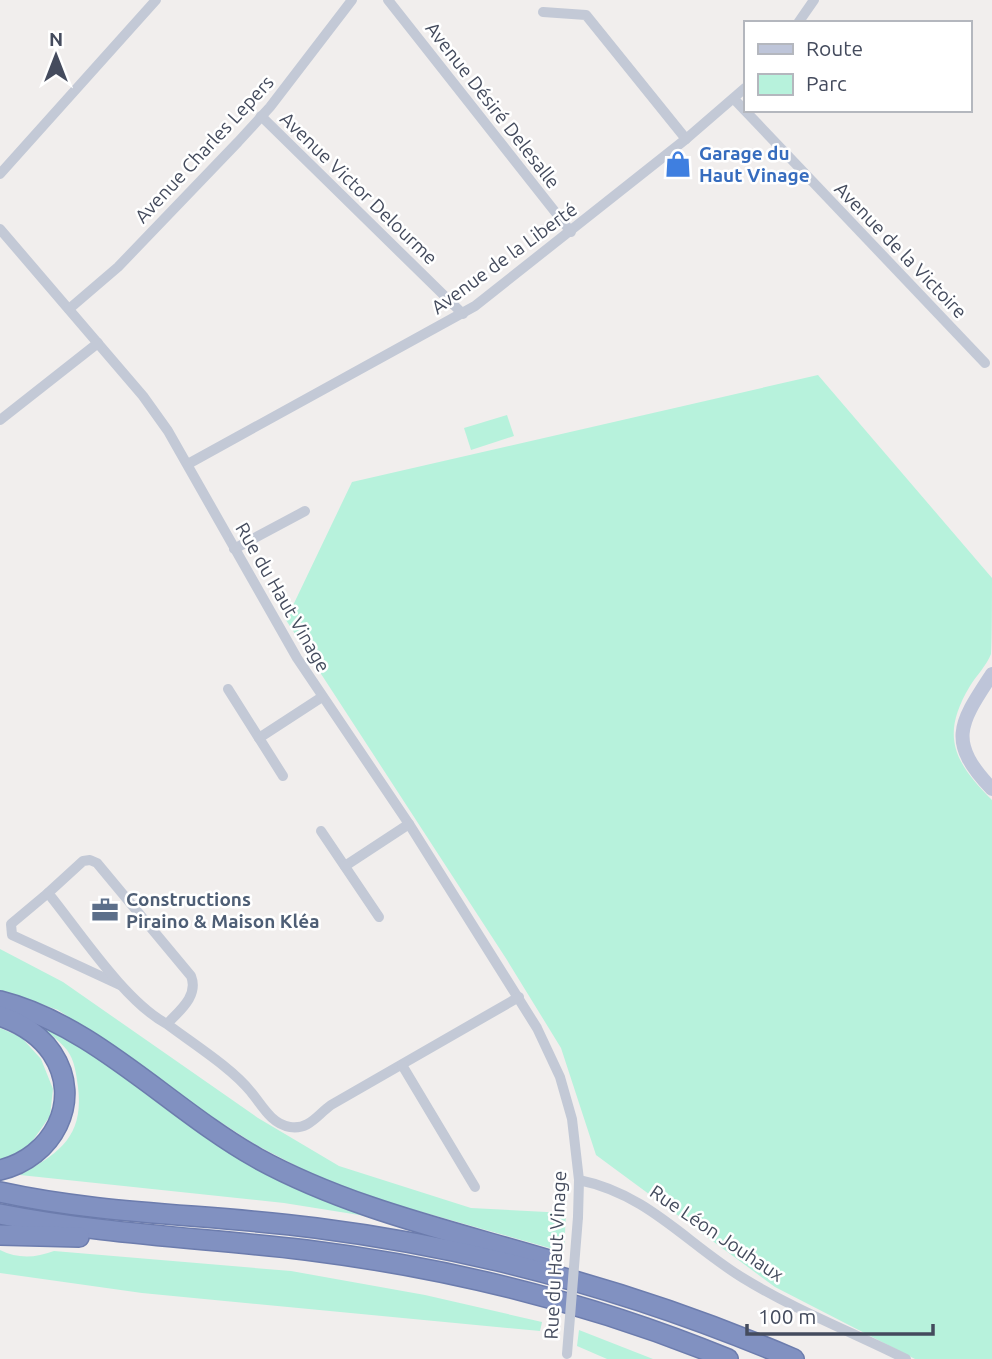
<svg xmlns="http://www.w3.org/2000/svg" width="992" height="1359" font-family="Ubuntu,sans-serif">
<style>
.green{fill:#b7f2dc}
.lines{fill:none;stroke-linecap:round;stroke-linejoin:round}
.highway-casing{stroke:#6c7cad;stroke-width:22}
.street{stroke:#c3c9d6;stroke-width:10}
.secondary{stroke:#bec5d9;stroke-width:14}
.highway{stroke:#8191c1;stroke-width:19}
.street-bridge{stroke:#c3c9d6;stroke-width:10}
.labels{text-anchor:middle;stroke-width:5;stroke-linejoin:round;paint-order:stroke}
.street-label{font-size:19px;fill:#444b5d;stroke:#fff}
.shop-label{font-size:19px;font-weight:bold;fill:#366cbe;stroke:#fff;text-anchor:start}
.service-label{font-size:19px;font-weight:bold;fill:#4e5e75;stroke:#fff;text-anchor:start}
</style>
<rect width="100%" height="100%" fill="#f1eeed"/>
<g class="green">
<path d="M818,375L992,578C992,592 992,644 991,654C987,665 976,676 970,686C940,736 954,762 992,800V1359H915L775,1287L596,1155L561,1048L507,960L286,620L352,482Z"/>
<polygon points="507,415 514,436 471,450 464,428"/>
<polygon points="0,949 63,982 258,1118 339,1166 471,1208 566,1213 564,1252 379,1200 314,1175 256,1145 180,1096 123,1054 58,1010 0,990"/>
<path d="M34,1021L71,1040L114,1068L163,1107L219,1145L378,1218L284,1203L20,1175C60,1153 84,1136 78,1087C76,1074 75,1061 67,1050C58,1039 44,1030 34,1021Z"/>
<polygon points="0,1028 21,1037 41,1059 53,1089 50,1116 31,1143 11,1158 0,1160"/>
<path d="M0,1250C18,1259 35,1258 54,1251L291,1271L425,1295L542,1322L540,1331L142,1293L0,1273Z"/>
<polygon points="579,1330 653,1359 607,1359 577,1346"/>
</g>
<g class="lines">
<defs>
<g id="highway">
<path d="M0,1001C95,1025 171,1110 257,1158C348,1208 452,1231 552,1261"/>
<path d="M0,1016C20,1023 40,1035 52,1053C84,1101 52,1158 0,1170"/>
<path d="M0,1192C104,1215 210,1214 316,1228C482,1249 640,1293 794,1359"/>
<path d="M0,1214C101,1234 204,1238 306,1250C450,1268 594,1304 728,1359"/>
<polyline points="0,1235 79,1237"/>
</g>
</defs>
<use href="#highway" class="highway-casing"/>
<g class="street">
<polyline points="388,0 571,232"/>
<polyline points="543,12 586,15 686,139"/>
<polyline points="798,23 814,0"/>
<polyline points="734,99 985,363"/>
<polyline points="261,116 463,314"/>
<polyline points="0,174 156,0"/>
<polyline points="0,229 143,396 168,431 297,658 409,824 537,1028 560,1077 572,1119 579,1180 578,1217"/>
<polyline points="69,309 118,267 238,142 270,107 352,0"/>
<polyline points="0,420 98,343"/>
<polyline points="188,464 475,306 686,139 745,88"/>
<polyline points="234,549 305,511"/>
<polyline points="228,689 283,776"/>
<polyline points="259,738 322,697"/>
<polyline points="321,831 379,917"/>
<polyline points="345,866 409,824"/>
<polyline points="48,893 11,924 12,935 120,985"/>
<path d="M167,1024C125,1002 79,931 48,893L83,861L90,860L97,863L191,976C199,996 179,1011 167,1024C192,1043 232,1068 251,1092C262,1105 271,1124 290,1127C309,1130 317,1115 331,1105L519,997"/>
<polyline points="402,1065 475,1187"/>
<path d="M579,1180C648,1194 686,1243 743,1278C795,1310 852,1332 906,1359"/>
</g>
<path class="secondary" d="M992,674C960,723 946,741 992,789"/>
<use href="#highway" class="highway"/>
<polyline class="street-bridge" points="567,1354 578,1217"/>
</g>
<defs>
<symbol id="shop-bare" viewBox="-9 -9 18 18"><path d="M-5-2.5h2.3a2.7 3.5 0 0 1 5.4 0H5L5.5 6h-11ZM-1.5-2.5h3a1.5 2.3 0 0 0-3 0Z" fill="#3f7fe0" stroke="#fff" stroke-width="2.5" paint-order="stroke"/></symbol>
<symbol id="office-bare" viewBox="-9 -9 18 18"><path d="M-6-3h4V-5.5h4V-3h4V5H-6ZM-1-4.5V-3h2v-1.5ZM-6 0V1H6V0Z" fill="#5c6f8a" stroke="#fff" stroke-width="2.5" paint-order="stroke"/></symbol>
</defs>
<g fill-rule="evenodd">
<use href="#shop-bare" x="659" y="145" width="38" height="38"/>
<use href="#office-bare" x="86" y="891" width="38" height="38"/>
</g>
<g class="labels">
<g class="street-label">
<text transform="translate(493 105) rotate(52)" y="7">Avenue Désiré Delesalle</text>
<text transform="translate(204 149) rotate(-47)" y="7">Avenue Charles Lepers</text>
<text transform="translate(359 188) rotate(44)" y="7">Avenue Victor Delourme</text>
<text transform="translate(901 250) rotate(46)" y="7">Avenue de la Victoire</text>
<text transform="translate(504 258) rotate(-36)" y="7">Avenue de la Liberté</text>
<text transform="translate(283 597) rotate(60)" y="7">Rue du Haut Vinage</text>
<text transform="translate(717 1233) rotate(34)" y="7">Rue Léon Jouhaux</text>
<text transform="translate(555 1255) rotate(-87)" y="7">Rue du Haut Vinage</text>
</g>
<g class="shop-label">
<text x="699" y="160">Garage du<tspan x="699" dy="22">Haut Vinage</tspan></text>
</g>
<g class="service-label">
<text x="126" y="906">Constructions<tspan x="126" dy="22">Piraino &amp; Maison Kléa</tspan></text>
</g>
</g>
<rect x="744" y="21" width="228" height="91" fill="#ffffff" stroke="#b4b7be" stroke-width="2"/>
<rect x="758" y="44" width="35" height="10" fill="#bec5d9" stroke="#b4b7be" stroke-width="2"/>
<text x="806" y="56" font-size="21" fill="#444b5d">Route</text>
<rect x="758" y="74" width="35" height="21" fill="#b7f2dc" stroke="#b4b7be" stroke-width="2"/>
<text x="806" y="91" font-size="21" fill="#444b5d">Parc</text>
<g transform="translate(56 56)" stroke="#ffffff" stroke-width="5" paint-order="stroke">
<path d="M0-5L12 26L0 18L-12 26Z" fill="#444b5d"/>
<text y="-10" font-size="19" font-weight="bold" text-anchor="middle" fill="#444b5d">N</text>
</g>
<path d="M747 1324v10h186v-10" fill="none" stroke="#444b5d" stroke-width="3.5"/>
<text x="758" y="1324" font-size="21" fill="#444b5d" stroke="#ffffff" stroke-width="5" paint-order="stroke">100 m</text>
</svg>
